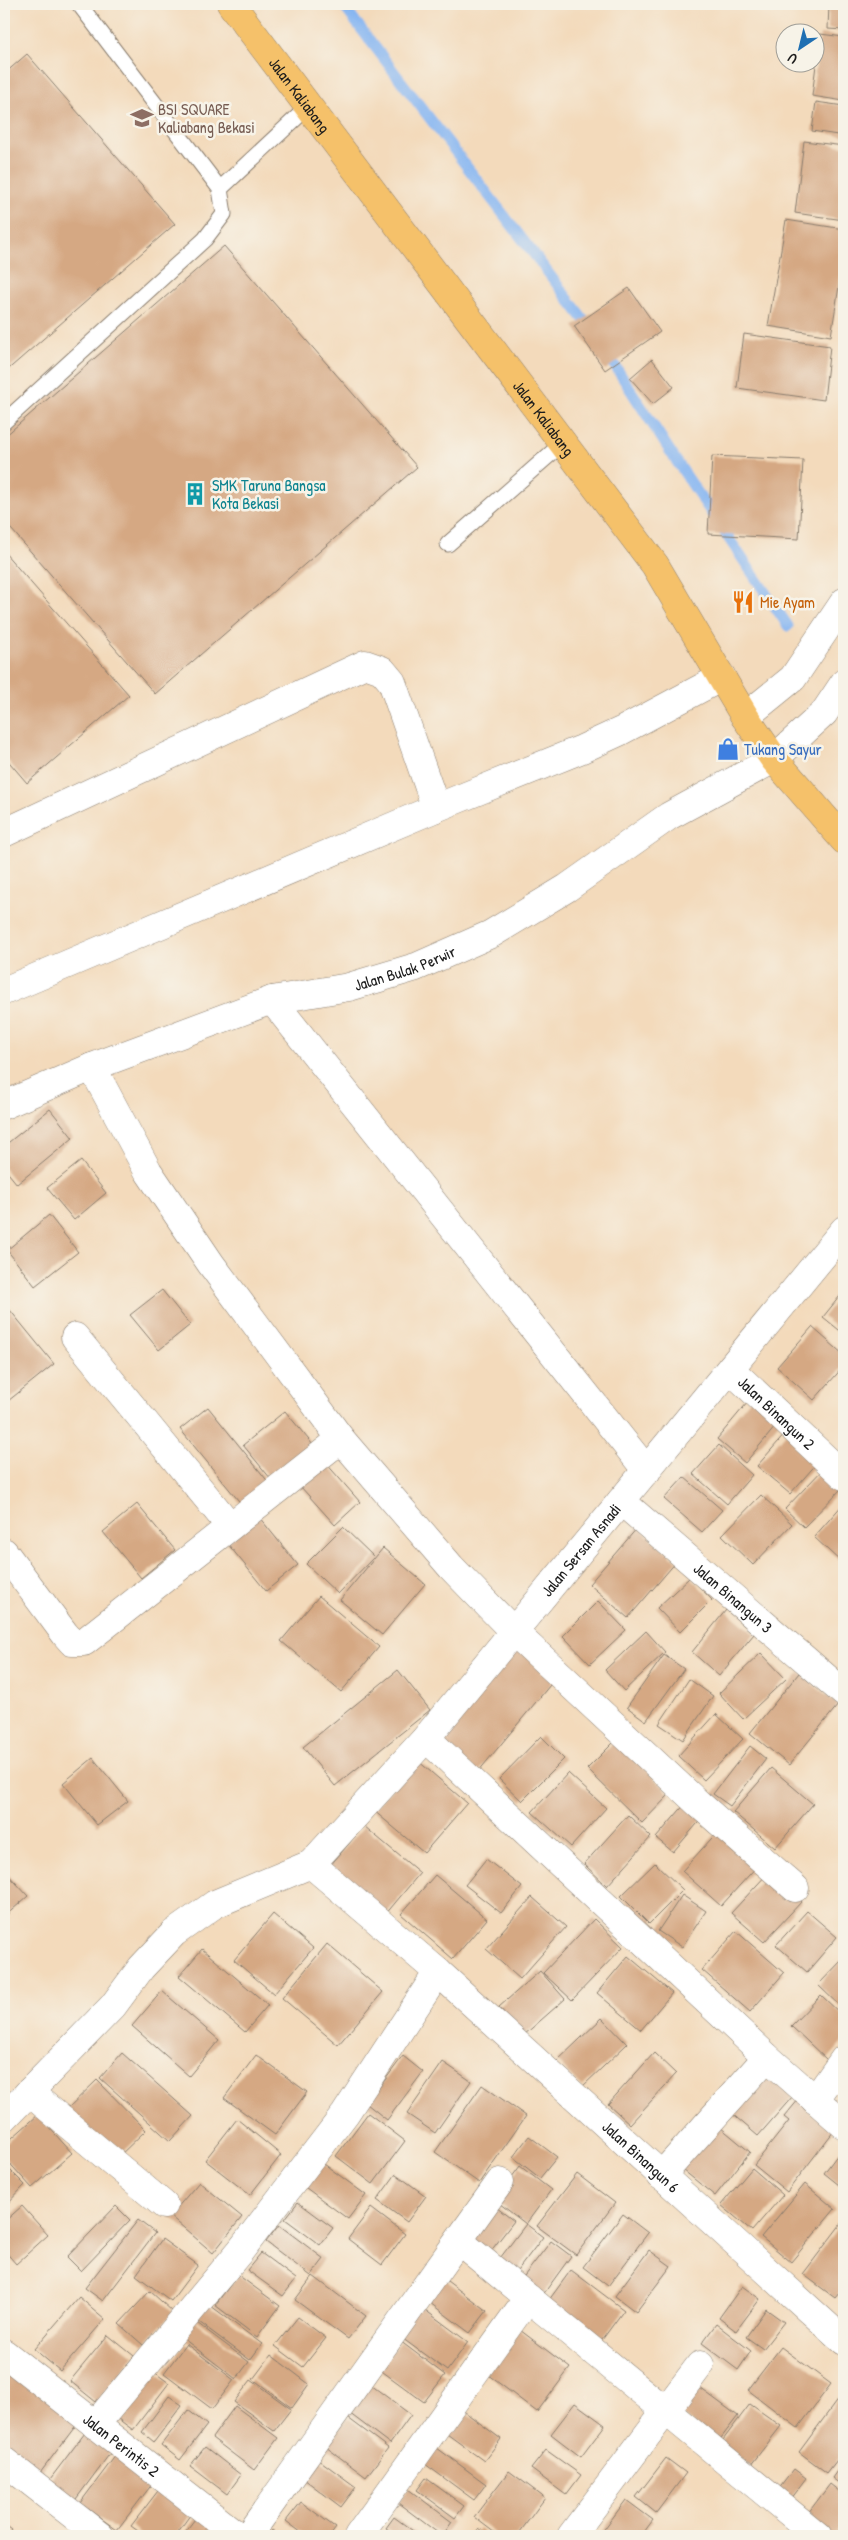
<svg xmlns="http://www.w3.org/2000/svg" width="848" height="2540" font-family="'Patrick Hand',sans-serif">
<style>
.lines{fill:none;stroke-linecap:round;stroke-linejoin:round}
.stream{stroke:#87b6f1;stroke-width:11}
.building{fill:#d5a883}
.service-casing{stroke:#887b6c;stroke-width:17}
.minor-casing{stroke:#887b6c;stroke-width:29}
.primary-casing{stroke:#887b6c;stroke-width:29}
.service{stroke:#fff;stroke-width:15}
.minor{stroke:#fff;stroke-width:28}
.primary{stroke:#f5c16b;stroke-width:28}
.labels{text-anchor:middle;stroke-width:5;stroke-linejoin:round;paint-order:stroke}
.street-label{font-size:16px;fill:#1c1c1c;stroke:#f7f3e8}
.education-label{font-size:16px;fill:#785e54;stroke:#f7f3e8;text-anchor:start}
.culture-label{font-size:16px;fill:#0d838f;stroke:#f7f3e8;text-anchor:start}
.food-label{font-size:16px;fill:#c56008;stroke:#f7f3e8;text-anchor:start}
.shop-label{font-size:16px;fill:#366cbe;stroke:#f7f3e8;text-anchor:start}
</style>
<rect width="100%" height="100%" fill="#f7f3e8"/>
<filter id="ink" filterUnits="userSpaceOnUse"><feTurbulence type="fractalNoise" baseFrequency=".02" numOctaves="2"/><feDisplacementMap in="SourceGraphic" scale="10" xChannelSelector="R" yChannelSelector="G"/><feConvolveMatrix kernelMatrix="1 2 1 2 8 2 1 2 1" color-interpolation-filters="sRGB"/></filter>
<filter id="wash" filterUnits="userSpaceOnUse"><feTurbulence type="fractalNoise" baseFrequency=".0096" numOctaves="4" result="noise"/><feDisplacementMap in="SourceGraphic" scale="20" xChannelSelector="R" yChannelSelector="G"/><feGaussianBlur stdDeviation="1.12" result="paint"/><feColorMatrix in="noise" values="0 0 0 0 0 0 0 0 0 0 0 0 0 0 0 0 0 1.4 0 .05"/><feComposite in="paint" operator="in"/></filter>
<g filter="url(#wash)">
<rect width="100%" height="100%" fill="#f3dabb"/>
<g class="lines">
<g class="stream">
<polyline points="342,4 592,330"/>
<polyline points="606,352 677,462 788,626"/>
</g>
</g>
<g id="blocks">
<g class="building">
<polygon points="829,4 844,4 844,30 828,29"/>
<polygon points="820,34 844,37 844,101 812,96"/>
<polygon points="27,54 175,224 4,373 4,74"/>
<polygon points="816,102 844,106 844,136 812,131"/>
<polygon points="804,141 844,146 844,220 795,213"/>
<polygon points="786,220 844,229 844,255 831,336 768,326"/>
<polygon points="224,246 417,467 155,694 4,521 4,437"/>
<polygon points="629,288 660,332 605,370 574,326"/>
<polygon points="744,334 830,346 824,400 737,388"/>
<polygon points="652,359 674,387 653,404 630,378"/>
<polygon points="712,456 803,460 799,539 708,534"/>
<polygon points="4,552 129,695 27,783 4,756"/>
<polygon points="50,1109 73,1138 17,1184 4,1168 4,1146"/>
<polygon points="81,1161 106,1193 74,1220 47,1188"/>
<polygon points="49,1215 78,1252 35,1286 7,1250"/>
<polygon points="162,1290 190,1325 159,1350 130,1315"/>
<polygon points="844,1291 844,1334 823,1317"/>
<polygon points="5,1304 54,1364 8,1401 4,1396"/>
<polygon points="812,1327 844,1355 844,1366 814,1400 777,1367"/>
<polygon points="753,1396 781,1420 745,1463 717,1439"/>
<polygon points="208,1407 270,1484 243,1506 180,1429"/>
<polygon points="285,1411 313,1445 271,1479 243,1445"/>
<polygon points="786,1433 819,1461 790,1494 757,1466"/>
<polygon points="719,1445 752,1475 727,1504 693,1474"/>
<polygon points="325,1462 360,1502 335,1525 300,1486"/>
<polygon points="827,1465 844,1486 804,1527 785,1509"/>
<polygon points="684,1477 722,1510 702,1532 664,1499"/>
<polygon points="761,1495 792,1524 753,1565 722,1535"/>
<polygon points="844,1503 844,1561 842,1563 814,1537"/>
<polygon points="137,1504 175,1550 141,1578 103,1532"/>
<polygon points="259,1517 298,1565 266,1591 227,1543"/>
<polygon points="343,1527 374,1557 338,1594 306,1564"/>
<polygon points="638,1527 677,1561 628,1618 589,1584"/>
<polygon points="383,1548 425,1584 382,1635 340,1600"/>
<polygon points="690,1577 712,1600 680,1632 657,1608"/>
<polygon points="319,1596 379,1647 341,1692 281,1641"/>
<polygon points="598,1601 626,1630 590,1664 563,1636"/>
<polygon points="726,1610 754,1634 719,1676 692,1652"/>
<polygon points="646,1631 665,1652 624,1691 605,1670"/>
<polygon points="518,1647 555,1679 478,1772 435,1742"/>
<polygon points="761,1653 786,1679 743,1719 719,1693"/>
<polygon points="664,1655 684,1669 646,1721 627,1707"/>
<polygon points="398,1670 430,1710 335,1786 303,1747"/>
<polygon points="799,1673 838,1705 789,1765 750,1733"/>
<polygon points="689,1679 713,1696 683,1740 659,1724"/>
<polygon points="716,1714 743,1739 704,1780 678,1756"/>
<polygon points="541,1736 564,1759 522,1801 499,1779"/>
<polygon points="616,1740 670,1794 642,1823 587,1769"/>
<polygon points="750,1746 766,1759 730,1806 713,1794"/>
<polygon points="93,1758 128,1801 97,1825 63,1783"/>
<polygon points="417,1760 467,1803 424,1853 373,1810"/>
<polygon points="771,1768 813,1804 775,1848 733,1812"/>
<polygon points="568,1773 606,1808 571,1847 532,1812"/>
<polygon points="686,1803 703,1817 673,1852 656,1838"/>
<polygon points="628,1815 651,1837 607,1886 584,1864"/>
<polygon points="364,1826 420,1873 385,1915 329,1867"/>
<polygon points="721,1828 759,1864 721,1906 682,1871"/>
<polygon points="486,1859 522,1887 501,1913 465,1885"/>
<polygon points="655,1863 683,1890 649,1924 621,1896"/>
<polygon points="4,1870 28,1896 4,1917"/>
<polygon points="769,1872 802,1901 764,1942 731,1913"/>
<polygon points="435,1875 487,1919 453,1959 401,1914"/>
<polygon points="682,1895 706,1911 682,1947 658,1931"/>
<polygon points="532,1897 566,1927 520,1979 486,1949"/>
<polygon points="807,1911 837,1937 807,1972 776,1945"/>
<polygon points="273,1914 313,1948 274,1994 234,1960"/>
<polygon points="594,1919 623,1947 572,2000 543,1973"/>
<polygon points="736,1931 784,1973 750,2012 702,1970"/>
<polygon points="327,1944 383,1992 338,2045 282,1998"/>
<polygon points="202,1949 268,2005 245,2032 179,1976"/>
<polygon points="628,1956 672,1993 641,2030 597,1993"/>
<polygon points="844,1958 844,2010 818,1985"/>
<polygon points="540,1971 565,1999 524,2035 499,2007"/>
<polygon points="162,1991 219,2040 189,2076 132,2026"/>
<polygon points="821,1995 844,2017 844,2041 827,2060 791,2026"/>
<polygon points="602,2018 627,2044 582,2087 557,2061"/>
<polygon points="122,2053 193,2116 170,2141 100,2078"/>
<polygon points="654,2053 676,2074 630,2124 608,2104"/>
<polygon points="256,2055 307,2092 275,2135 224,2098"/>
<polygon points="403,2056 423,2072 387,2120 367,2104"/>
<polygon points="443,2062 471,2081 435,2133 407,2114"/>
<polygon points="771,2063 800,2088 758,2136 730,2112"/>
<polygon points="97,2080 146,2130 115,2160 66,2110"/>
<polygon points="482,2085 526,2116 479,2183 435,2152"/>
<polygon points="804,2093 840,2123 787,2192 754,2165 789,2121 784,2117"/>
<polygon points="368,2113 405,2141 373,2184 336,2156"/>
<polygon points="38,2115 72,2153 32,2188 4,2157 4,2145"/>
<polygon points="237,2119 281,2155 250,2195 205,2160"/>
<polygon points="714,2122 750,2152 715,2196 678,2166"/>
<polygon points="529,2136 557,2157 540,2178 513,2157"/>
<polygon points="844,2146 844,2189 824,2173"/>
<polygon points="320,2161 366,2195 348,2219 302,2185"/>
<polygon points="4,2164 25,2185 4,2207"/>
<polygon points="520,2166 551,2190 526,2224 543,2237 511,2279 494,2266 526,2224 495,2200"/>
<polygon points="752,2168 783,2195 752,2231 721,2205"/>
<polygon points="396,2174 426,2196 407,2222 377,2200"/>
<polygon points="577,2174 615,2203 576,2255 537,2226"/>
<polygon points="199,2182 242,2217 213,2253 170,2216"/>
<polygon points="805,2184 835,2209 791,2262 761,2237"/>
<polygon points="298,2202 333,2228 320,2245 285,2219"/>
<polygon points="492,2204 514,2221 487,2256 465,2240"/>
<polygon points="22,2206 48,2235 16,2264 4,2250 4,2222"/>
<polygon points="116,2206 130,2220 81,2271 67,2257"/>
<polygon points="371,2208 405,2234 382,2265 348,2239"/>
<polygon points="623,2214 648,2233 608,2286 583,2267"/>
<polygon points="138,2220 155,2233 103,2301 85,2288"/>
<polygon points="844,2220 844,2287 835,2298 803,2274"/>
<polygon points="279,2225 324,2259 311,2276 266,2242"/>
<polygon points="162,2239 198,2265 171,2301 136,2275"/>
<polygon points="551,2241 571,2256 542,2296 521,2280"/>
<polygon points="649,2250 671,2266 636,2312 615,2296"/>
<polygon points="261,2253 296,2279 283,2296 247,2270"/>
<polygon points="571,2270 624,2310 599,2344 546,2304"/>
<polygon points="238,2275 280,2306 257,2337 215,2305"/>
<polygon points="313,2276 366,2316 348,2339 295,2300"/>
<polygon points="443,2278 487,2311 470,2333 426,2300"/>
<polygon points="742,2286 760,2299 736,2331 719,2318"/>
<polygon points="150,2291 173,2312 143,2345 119,2324"/>
<polygon points="79,2297 105,2319 60,2371 34,2349"/>
<polygon points="207,2303 262,2344 250,2360 195,2319"/>
<polygon points="417,2304 468,2342 447,2371 395,2333"/>
<polygon points="766,2309 784,2322 763,2349 746,2337"/>
<polygon points="298,2317 326,2338 303,2367 275,2346"/>
<polygon points="193,2320 249,2362 236,2379 180,2336"/>
<polygon points="716,2324 751,2351 738,2370 702,2343"/>
<polygon points="516,2327 570,2368 537,2412 483,2371"/>
<polygon points="108,2335 134,2356 96,2402 70,2381"/>
<polygon points="400,2341 445,2375 424,2402 379,2369"/>
<polygon points="186,2344 234,2380 212,2409 164,2373"/>
<polygon points="781,2347 831,2384 798,2428 748,2390"/>
<polygon points="271,2355 309,2384 292,2408 253,2379"/>
<polygon points="4,2364 80,2420 40,2473 4,2446"/>
<polygon points="150,2369 169,2383 133,2430 114,2416"/>
<polygon points="251,2380 291,2409 274,2431 234,2402"/>
<polygon points="367,2382 411,2415 390,2444 345,2410"/>
<polygon points="700,2388 738,2416 718,2442 680,2414"/>
<polygon points="841,2395 844,2397 844,2451 827,2473 799,2452"/>
<polygon points="169,2396 182,2405 154,2442 142,2432"/>
<polygon points="575,2403 605,2425 581,2457 551,2434"/>
<polygon points="750,2404 781,2426 750,2466 720,2444"/>
<polygon points="235,2406 278,2438 254,2470 212,2438"/>
<polygon points="457,2406 501,2439 484,2461 440,2429"/>
<polygon points="188,2410 207,2425 180,2460 161,2445"/>
<polygon points="348,2418 388,2448 366,2477 326,2447"/>
<polygon points="88,2429 114,2448 73,2503 47,2483"/>
<polygon points="205,2447 241,2475 227,2494 190,2466"/>
<polygon points="437,2448 486,2484 474,2500 425,2464"/>
<polygon points="546,2450 581,2475 566,2495 531,2469"/>
<polygon points="119,2451 156,2479 117,2530 80,2503"/>
<polygon points="314,2456 356,2487 341,2507 300,2476"/>
<polygon points="666,2458 686,2473 656,2513 636,2497"/>
<polygon points="844,2461 844,2487 832,2478"/>
<polygon points="794,2469 806,2478 790,2499 778,2490"/>
<polygon points="509,2471 545,2498 517,2536 499,2536 474,2517"/>
<polygon points="426,2478 464,2506 455,2518 417,2490"/>
<polygon points="830,2484 844,2495 844,2523 835,2536 822,2536 802,2521"/>
<polygon points="161,2487 193,2511 175,2536 145,2536 131,2526"/>
<polygon points="408,2489 452,2522 442,2536 398,2503"/>
<polygon points="626,2500 653,2520 641,2536 599,2536"/>
<polygon points="301,2502 336,2528 330,2536 306,2536 286,2521"/>
<polygon points="201,2511 236,2536 182,2536"/>
<polygon points="394,2517 420,2536 397,2536 386,2528"/>
<polygon points="4,2524 12,2530 8,2536 4,2536"/>
<polygon points="479,2528 489,2536 473,2536"/>
<polygon points="272,2530 280,2536 267,2536"/>
</g>
</g>
</g>
<g filter="url(#ink)">
<use href="#blocks" fill-opacity="0" stroke="#887b6c" stroke-width="1"/>
<g class="lines">
<defs>
<g id="service">
<polyline points="220,189 309,106"/>
<polyline points="4,422 205,239 224,214 220,189 79,4"/>
<polyline points="448,544 564,442"/>
</g>
<g id="minor">
<polyline points="745,717 793,678 844,602"/>
<polyline points="4,833 365,664 382,670 392,682 436,808"/>
<polyline points="4,991 436,808 582,749 621,731 722,677"/>
<polyline points="272,1000 647,1471"/>
<path id="s1" d="M4,1105L92,1067L272,1000L349,987L416,967L491,934L567,888L669,816L774,759L824,713L844,683"/>
<polyline points="75,1337 230,1526"/>
<path id="s2" d="M730,1369L844,1476"/>
<polyline points="341,1439 451,1567 514,1632 700,1805 795,1888"/>
<path id="s3" d="M621,1501L844,1693"/>
<polyline points="4,1552 65,1634 72,1642 84,1642 341,1439 211,1264 148,1171 92,1067"/>
<polyline points="426,1738 767,2057 844,2125"/>
<path id="s4" d="M311,1864L438,1972L844,2341"/>
<polyline points="29,2092 164,2205"/>
<polyline points="815,2100 844,2059"/>
<path id="s5" d="M4,2118L113,2006L141,1968L174,1933L215,1904L311,1864L426,1738L844,1230"/>
<polyline points="661,2176 767,2057"/>
<polyline points="459,2241 818,2536"/>
<path id="s6" d="M4,2353L238,2536"/>
<polyline points="95,2425 241,2250 345,2114 438,1972"/>
<polyline points="4,2461 100,2536"/>
<polyline points="248,2536 500,2182"/>
<polyline points="358,2536 528,2298"/>
<polyline points="571,2536 700,2365"/>
</g>
<g id="primary">
<path id="s7" d="M231,4L655,565L745,717L774,759L844,840"/>
</g>
</defs>
<use href="#service" class="service-casing"/>
<use href="#minor" class="minor-casing"/>
<use href="#primary" class="primary-casing"/>
<use href="#service" class="service"/>
<use href="#minor" class="minor"/>
<use href="#primary" class="primary"/>
</g>
</g>
<defs>
<symbol id="university-bare" viewBox="-9 -9 18 18"><path d="M0-5L7-2L0 1L-7-2ZM-4 1L0 2.5L4 1V4Q0 6-4 4Z" fill="#8d6e63" stroke="#f7f3e8" stroke-width="2.5" paint-order="stroke"/></symbol>
<symbol id="building-bare" viewBox="-9 -9 18 18"><path d="M-4-6H4V6H1V3H-1V6H-4ZM-2.5-4.3h1.7v1.8h-1.7ZM.8-4.3h1.7v1.8H.8ZM-2.5-1h1.7V.8h-1.7ZM.8-1h1.7V.8H.8Z" fill="#0f9aa8" stroke="#f7f3e8" stroke-width="2.5" paint-order="stroke"/></symbol>
<symbol id="restaurant-bare" viewBox="-9 -9 18 18"><path d="M-5-6h1v4h1v-4h1v4h1v-4h1v5L-1.5 .5V6h-2V.5L-5-1ZM5-6V6H3V1.5H1.5Q1.5-4 5-6Z" fill="#e8710a" stroke="#f7f3e8" stroke-width="2.5" paint-order="stroke"/></symbol>
<symbol id="shop-bare" viewBox="-9 -9 18 18"><path d="M-5-2.5h2.3a2.7 3.5 0 0 1 5.4 0H5L5.5 6h-11ZM-1.5-2.5h3a1.5 2.3 0 0 0-3 0Z" fill="#3f7fe0" stroke="#f7f3e8" stroke-width="2.5" paint-order="stroke"/></symbol>
</defs>
<g fill-rule="evenodd">
<use href="#university-bare" x="126" y="102" width="32" height="32"/>
<use href="#building-bare" x="179" y="478" width="32" height="32"/>
<use href="#restaurant-bare" x="727" y="586" width="32" height="32"/>
<use href="#shop-bare" x="712" y="733" width="32" height="32"/>
</g>
<g class="labels">
<g class="street-label">
<text dy="6" stroke="none"><textPath href="#s7" startOffset="114">Jalan Kaliabang</textPath></text>
<text dy="6" stroke="none"><textPath href="#s7" startOffset="519">Jalan Kaliabang</textPath></text>
<text dy="6" stroke="none"><textPath href="#s1" startOffset="425">Jalan Bulak Perwir</textPath></text>
<text dy="6" stroke="none"><textPath href="#s2" startOffset="64">Jalan Binangun 2</textPath></text>
<text dy="6" stroke="none"><textPath href="#s5" startOffset="820">Jalan Sersan Asnadi</textPath></text>
<text dy="6" stroke="none"><textPath href="#s3" startOffset="148">Jalan Binangun 3</textPath></text>
<text dy="6" stroke="none"><textPath href="#s4" startOffset="441">Jalan Binangun 6</textPath></text>
<text dy="6" stroke="none"><textPath href="#s6" startOffset="149">Jalan Perintis 2</textPath></text>
</g>
<g class="education-label">
<text x="158" y="115">BSI SQUARE<tspan x="158" dy="18">Kaliabang Bekasi</tspan></text>
</g>
<g class="culture-label">
<text x="212" y="491">SMK Taruna Bangsa<tspan x="212" dy="18">Kota Bekasi</tspan></text>
</g>
<g class="food-label">
<text x="760" y="608">Mie Ayam</text>
</g>
<g class="shop-label">
<text x="744" y="755">Tukang Sayur</text>
</g>
</g>
<rect width="848" height="2540" fill="none" stroke="#f7f3e8" stroke-width="20"/>
<g transform="translate(800 48) rotate(215)"><circle r="24" fill="#f7f3e8" stroke="#9f9d96"/>
<path d="M0-4L9 19L0 12L-9 19Z" fill="#1f6fb2"/>
<text y="-8" font-size="14" font-weight="bold" text-anchor="middle" fill="#1c1c1c">U</text>
</g>
</svg>
